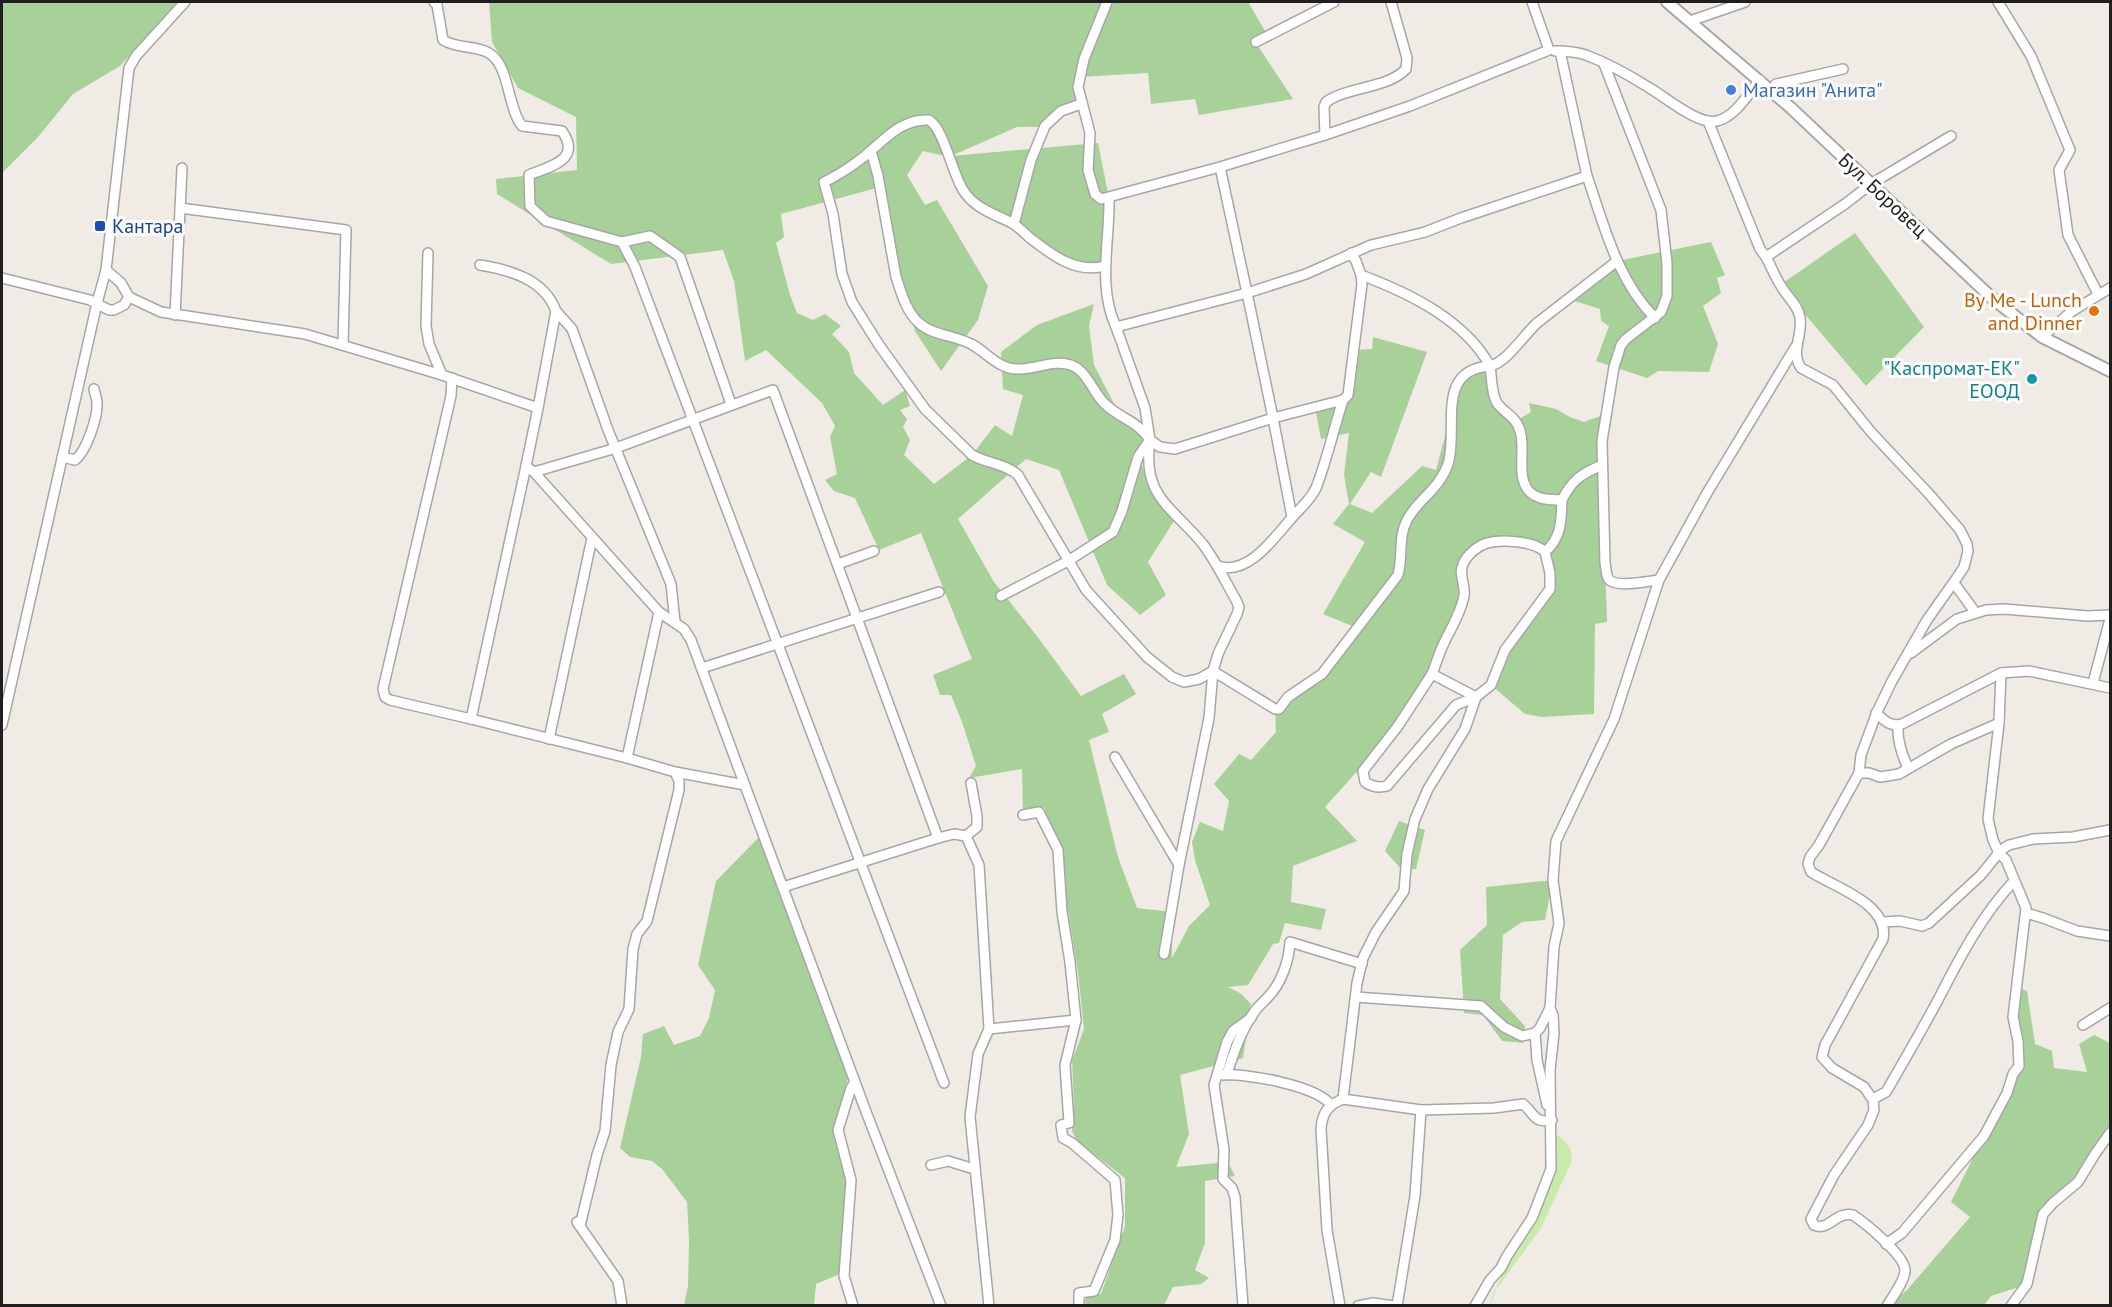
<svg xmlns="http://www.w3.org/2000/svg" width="2112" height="1307" font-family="'PT Sans',sans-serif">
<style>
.grass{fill:#c9ebaa}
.forest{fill:#a8d099}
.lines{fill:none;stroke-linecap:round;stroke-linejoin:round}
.minor-casing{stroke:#a6a6a6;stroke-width:12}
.tertiary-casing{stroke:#a6a6a6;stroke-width:14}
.minor{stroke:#fff;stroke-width:9}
.tertiary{stroke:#fff;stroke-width:10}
.shop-dot{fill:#3f7fe0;stroke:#fff;stroke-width:2}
.transit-dot{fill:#1a4fb4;stroke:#fff;stroke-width:2}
.food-dot{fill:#e8710a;stroke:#fff;stroke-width:2}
.culture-dot{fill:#0f9aa8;stroke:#fff;stroke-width:2}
.labels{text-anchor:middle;stroke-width:6;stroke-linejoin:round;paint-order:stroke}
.shop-label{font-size:20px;fill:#366cbe;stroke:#fff;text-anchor:start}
.street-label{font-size:20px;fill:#1f1f1f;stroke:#fff}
.transit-label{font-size:20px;fill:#164399;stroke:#fff;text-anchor:start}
.food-label{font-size:20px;fill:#c56008;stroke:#fff;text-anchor:end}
.culture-label{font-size:20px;fill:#0d838f;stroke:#fff;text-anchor:end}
</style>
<rect width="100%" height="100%" fill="#f0ece5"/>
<path class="grass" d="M1550,1128C1561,1139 1576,1146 1571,1163L1541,1228L1496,1290L1490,1306L1491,1299L1510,1258L1535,1220L1545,1189Z"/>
<g class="forest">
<polygon points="2,2 179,2 120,66 73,94 38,137 2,173"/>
<path d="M489,2H1248L1268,36L1256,43L1293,99L1199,115L1195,99L1151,104L1148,73L1079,77L1080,99L1043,127H1017L951,156L1098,143L1109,198L1105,266L1077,267L970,199L949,157L923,151L907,175L925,205L937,200L988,286L978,320L941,371L915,331L908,308L901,293L880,187L781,214L784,237L776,243L790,295L797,313L813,320L825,314L841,326L832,334L849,352L854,373L883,405L905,390L910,406L900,410L907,419L903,427L910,440L904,455L934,484L972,455L995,425L1012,436L1023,395L1003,389L1001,352L1037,325L1094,304L1089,326L1094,365L1124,423L1150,440L1140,458C1148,487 1153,499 1174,521L1148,562L1166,595L1140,615L1107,585L1059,470L1026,459L958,519L994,582L1040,640L1081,696L1124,674L1136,694L1102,714L1109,732L1089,740L1118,857L1137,908L1172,912V958L1189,926L1210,905L1195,860L1192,842L1200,822L1223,831L1229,801L1214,784L1239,754L1251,760L1276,732L1275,709L1309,684L1357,628L1323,614L1365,542L1333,524L1349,504L1344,475L1349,433L1321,439L1315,407L1343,400L1355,350L1372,349L1373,337L1427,352L1381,477L1371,472L1350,504L1372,513L1422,466L1436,470L1460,379L1490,366L1494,397L1516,421L1531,412L1529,403L1556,409L1570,417L1584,422L1606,414L1605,563L1607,622L1595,624L1594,714L1542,717L1525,714L1491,685L1505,650L1550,590L1542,548L1488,543L1463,565L1465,592L1442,646L1398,726L1325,807L1357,841L1293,866L1291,902L1326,909L1321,930L1285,923L1279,943L1273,944L1248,985L1228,987L1240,993L1251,1004L1243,1058L1180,1075L1189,1134L1176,1167L1228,1162L1235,1176L1205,1181V1243L1195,1270L1209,1278L1201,1284L1173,1287L1164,1305H1086L1085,1296L1101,1294L1125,1226V1178L1077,1141L1072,1131L1074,1105L1072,1061L1084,1029L1078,972L1058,850L1044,807L1023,815L1022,769L969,778L976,766L962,722L951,695H940L933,675L972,659L921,533L879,550L855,498L834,491L825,480L837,474L830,437L835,426L822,403L766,350L745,361L734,281L723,250L611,264L497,194L496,179L577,170L576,117L518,88L492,42Z"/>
<polygon points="1855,233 1924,327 1866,386 1780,285"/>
<polygon points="1711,242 1725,275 1717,278 1721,293 1703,306 1718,344 1709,372 1658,371 1647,378 1596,361 1609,326 1601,321 1600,309 1568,299 1617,261"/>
<polygon points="1399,821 1425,830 1416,869 1401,869 1385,851"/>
<polygon points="763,833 849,1071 838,1130 848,1183 840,1274 816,1284 814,1305 684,1305 688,1286 689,1241 687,1202 662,1169 652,1161 630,1157 620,1148 641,1057 643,1034 664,1026 674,1045 700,1036 709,1018 715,990 698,965 716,881"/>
<polygon points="1553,880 1545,920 1522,922 1503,935 1500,999 1525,1026 1523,1043 1502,1041 1483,1015 1464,1013 1460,950 1487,925 1486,887"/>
<polygon points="2021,989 2027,991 2035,1044 2052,1051 2054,1068 2087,1072 2079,1044 2094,1035 2110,1043 2110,1138 2082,1176 2048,1208 2029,1275 2019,1287 1991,1296 1984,1305 1887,1306 1907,1290 1970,1217 1951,1202 2019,1066 2015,994"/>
</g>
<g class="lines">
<defs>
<g id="minor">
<polyline points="185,2 136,56 129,68 106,270 121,283 129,297 161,312 305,334 442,375 538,408 526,466 534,472 659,612 627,758 675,772 679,781 679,790 647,921 637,934 633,949 629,1009 618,1032 611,1065 605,1131 597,1155 580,1226"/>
<path d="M434,2L437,5L443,40C457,49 475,45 489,53C510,66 507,107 522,126L562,131C582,160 551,166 529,175L530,206L546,221L622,242L635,267L944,1083"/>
<polyline points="1107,2 1084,59 1078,87 1090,133 1088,170 1095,194 1101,199 1220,167 1325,135"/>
<path d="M1391,2L1407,58L1406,69C1387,89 1349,86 1326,102L1324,107L1325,135L1410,106L1549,50L1532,2"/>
<polyline points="1998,2 2031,56 2070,150 2059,170 2068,235 2098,294"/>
<polyline points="1690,21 1745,2"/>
<polyline points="1256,42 1334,2"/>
<path d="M1555,51C1565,51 1577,52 1586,55C1607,63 1629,75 1648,87C1664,96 1699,126 1717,121C1736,116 1748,94 1760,80"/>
<path d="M1604,64L1661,210L1667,263V296L1661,312L1626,339L1621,345L1614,367L1602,441L1605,563C1606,567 1606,574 1608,578C1614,589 1648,581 1659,580L1707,493L1796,346"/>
<polyline points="1771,90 1776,84 1843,69"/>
<polyline points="1708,121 1760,249 1766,257 1845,204 1871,184 1951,136"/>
<path d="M871,151L878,176L896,277C901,292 906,311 918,322C932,336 956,335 973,345C987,353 999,369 1017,369C1035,370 1053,359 1071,365C1087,371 1093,392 1104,403C1121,420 1136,419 1150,440C1142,496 1170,505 1202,543C1216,561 1225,581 1236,600L1239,607L1237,614L1218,654L1213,671L1209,718L1179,865L1164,954"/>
<polyline points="1220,167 1247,293 1306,274 1371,245 1425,232 1461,218 1587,176 1560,51"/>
<path d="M1587,176C1604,225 1617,280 1655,318"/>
<path d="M1109,198C1110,242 1097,286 1116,327L1247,293L1273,418L1343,400L1348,395L1362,284L1361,275"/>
<polyline points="180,208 346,230 343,345"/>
<polyline points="1014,224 1031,160 1045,126 1061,111 1081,104"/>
<polyline points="622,242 650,236 680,257 731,404"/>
<polyline points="428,253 426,326 429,344 442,375"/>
<path d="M1351,253L1356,261L1361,275C1409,293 1465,320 1490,366C1506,363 1524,335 1537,323L1617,261"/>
<path d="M1766,257C1771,266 1775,277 1781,286C1787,297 1799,306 1800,318C1803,335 1790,352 1801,368L1833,385L1871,432L1930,495L1960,530L1967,544L1968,551L1964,567L1956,579L1927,620L1892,681L1877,712L1861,755L1859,773L1819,845L1810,857L1808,864L1811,872C1834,887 1890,904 1883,939L1825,1045L1822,1057L1832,1068L1864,1087L1873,1100L1874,1110L1868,1125L1834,1175L1811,1219L1814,1225C1829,1232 1835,1211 1853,1215C1865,1223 1906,1256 1905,1271C1904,1282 1893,1296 1887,1306"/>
<path d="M480,265C510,270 544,279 556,311"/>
<path d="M1105,266C1076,274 1052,255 1030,238C1024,233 1019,227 1012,223C994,214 974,208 963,190C953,175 943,127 929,120C900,118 882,143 861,159C849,168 837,176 824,182L833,214L842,274L852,302L879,345L925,409L972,455C988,464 1004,463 1018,475L1086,590L1147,657L1172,677L1184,682L1199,679L1213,671"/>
<polyline points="2,278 90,300 109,310 114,310 124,305 129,297"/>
<polyline points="175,315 182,168"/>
<polyline points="1116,327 1145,408 1150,440 1160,447 1175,449 1273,418 1292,517"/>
<polyline points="2042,337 2071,312 2110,288"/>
<polyline points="452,378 451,396 383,689 385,697 390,700 471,719"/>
<polyline points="538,408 556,311 572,329 608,430 671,584 675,622"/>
<path d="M62,457L75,460C86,452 98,417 97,403C97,399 95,394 94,389"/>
<polyline points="526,466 471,719 627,758"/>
<polyline points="534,472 616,448 773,390 938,838"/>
<path d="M1545,552L1550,573V589L1505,650L1491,685L1476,697L1432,674C1436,664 1439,653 1444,643C1451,628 1461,613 1464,596C1466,585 1458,575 1463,564C1467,555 1477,546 1487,543C1501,539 1535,541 1545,552C1562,537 1561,521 1562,500"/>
<polyline points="838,564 874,551"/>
<path d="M1218,566C1248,576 1273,539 1290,520C1299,509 1310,501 1316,488C1327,460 1334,428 1343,400"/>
<polyline points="1954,583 1975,612"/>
<polyline points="1001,596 1068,561 1113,532 1122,511 1138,457 1149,441"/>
<polyline points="659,612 684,629 691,640 865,1109 941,1306"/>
<polyline points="1911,653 1957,619 1986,610 2004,609 2088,616 2110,615"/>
<polyline points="702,668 939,592"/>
<path d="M1213,671L1275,709H1279L1288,697L1322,674L1398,575C1403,557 1398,537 1407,520C1418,499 1439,490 1448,464C1459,429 1434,370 1490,366C1492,378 1491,393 1497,403C1504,413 1517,417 1520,431C1526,449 1516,474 1528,490C1536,500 1551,500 1562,500C1572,480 1581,474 1602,465"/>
<path d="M1432,674L1398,726L1363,771L1365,782C1372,787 1379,788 1387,786L1456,705L1476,697L1465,729L1428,789L1415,819L1407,854L1404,891L1376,932L1363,958L1357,983L1343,1099L1421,1110L1494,1108L1523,1104C1535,1114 1534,1124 1552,1120"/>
<polyline points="2093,683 2110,619"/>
<path d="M1876,713C1885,721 1890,727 1902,724L2001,673L2029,671L2110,688"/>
<polyline points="2,725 97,303 106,270"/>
<path d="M1898,725C1897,740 1902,755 1908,768"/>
<polyline points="549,739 592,538"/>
<polyline points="1115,757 1179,865"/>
<polyline points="675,772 745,785"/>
<polyline points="1859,773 1869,773 1880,777 1899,774 1951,744 1999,723"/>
<polyline points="971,783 977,816 977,827 966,836 979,865 989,1029 978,1054 970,1117 989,1306"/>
<polyline points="1023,815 1039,812 1058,850 1062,912 1070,962 1076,1020 1065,1065 1069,1123 1061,1125 1063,1138 1072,1143 1115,1180 1118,1215 1115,1240 1094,1291 1079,1293 1079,1306"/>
<polyline points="783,887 938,838 954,834 966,836"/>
<polyline points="2026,913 2043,918 2077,931 2110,936"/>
<polyline points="1883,922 1900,921 1922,926 1929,923 1981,875 2001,850 2009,845 2033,839 2073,837 2110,830"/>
<polyline points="1356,997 1481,1006 1504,1027 1522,1036 1535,1033 1540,1028 1550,1008"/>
<polyline points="2083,1025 2110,1008"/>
<polyline points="989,1029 1076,1020"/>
<polyline points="1535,1033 1537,1060 1547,1105"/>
<path d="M1227,1074C1234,1052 1241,1030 1255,1011C1259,1005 1264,1002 1268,997C1281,984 1289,961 1290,942L1362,964"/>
<path d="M1223,1075C1247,1073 1317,1086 1331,1105"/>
<path d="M1873,1099L1886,1092C1904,1061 1922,1030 1939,998C1960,957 1982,915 2014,881"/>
<polyline points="931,1165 948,1161 974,1169"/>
<polyline points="577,1222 618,1281 622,1306"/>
<polyline points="1886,1244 1902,1233 1984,1136 2007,1093 2013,1074 2019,1066 2018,1041 2013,1017 2026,908 2006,860 1999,853 1993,840 1988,819 1999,723 2001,673"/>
<polyline points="853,1306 844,1276 851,1180 838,1130 851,1088 855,1082"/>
<polyline points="1243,1306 1235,1197 1232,1188 1223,1179 1224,1150 1214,1085 1227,1042 1233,1031 1251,1018"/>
<path d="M1340,1306L1327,1230L1321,1129C1322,1113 1328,1105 1343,1099"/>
<polyline points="1358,1306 1373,1303 1394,1306"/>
<polyline points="1397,1306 1415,1196 1421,1110"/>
<polyline points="1475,1306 1490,1280 1501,1268 1507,1256 1532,1218 1551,1169 1550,1070 1554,1033 1553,1015 1550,1008 1554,947 1559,923 1553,880 1556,841 1614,719 1659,580"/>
<polyline points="2011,1306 2027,1284 2043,1214 2053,1203 2078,1182 2095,1154 2110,1133"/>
</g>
<polyline id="tertiary" points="1667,2 1791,108 1993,299 2042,337 2110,371"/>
</defs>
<use href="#minor" class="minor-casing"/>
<use href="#tertiary" class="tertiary-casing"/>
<use href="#minor" class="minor"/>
<use href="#tertiary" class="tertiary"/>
</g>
<circle class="shop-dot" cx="1731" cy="90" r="6"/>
<rect class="transit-dot" x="94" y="220" width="12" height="12" rx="3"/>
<circle class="food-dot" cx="2094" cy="311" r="6"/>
<circle class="culture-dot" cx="2032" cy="379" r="6"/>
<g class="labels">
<g class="shop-label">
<text x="1743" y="97">Магазин "Анита"</text>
</g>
<g class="street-label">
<text transform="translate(1883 195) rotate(43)" y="7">Бул. Боровец</text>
</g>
<g class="transit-label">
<text x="112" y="233">Кантара</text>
</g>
<g class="food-label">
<text x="2082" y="307">By Me - Lunch<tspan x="2082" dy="23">and Dinner</tspan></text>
</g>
<g class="culture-label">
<text x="2020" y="375">"Каспромат-ЕК"<tspan x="2020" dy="23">ЕООД</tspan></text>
</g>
</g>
<rect width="2112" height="1307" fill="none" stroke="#1f1f1f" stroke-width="6"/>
</svg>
